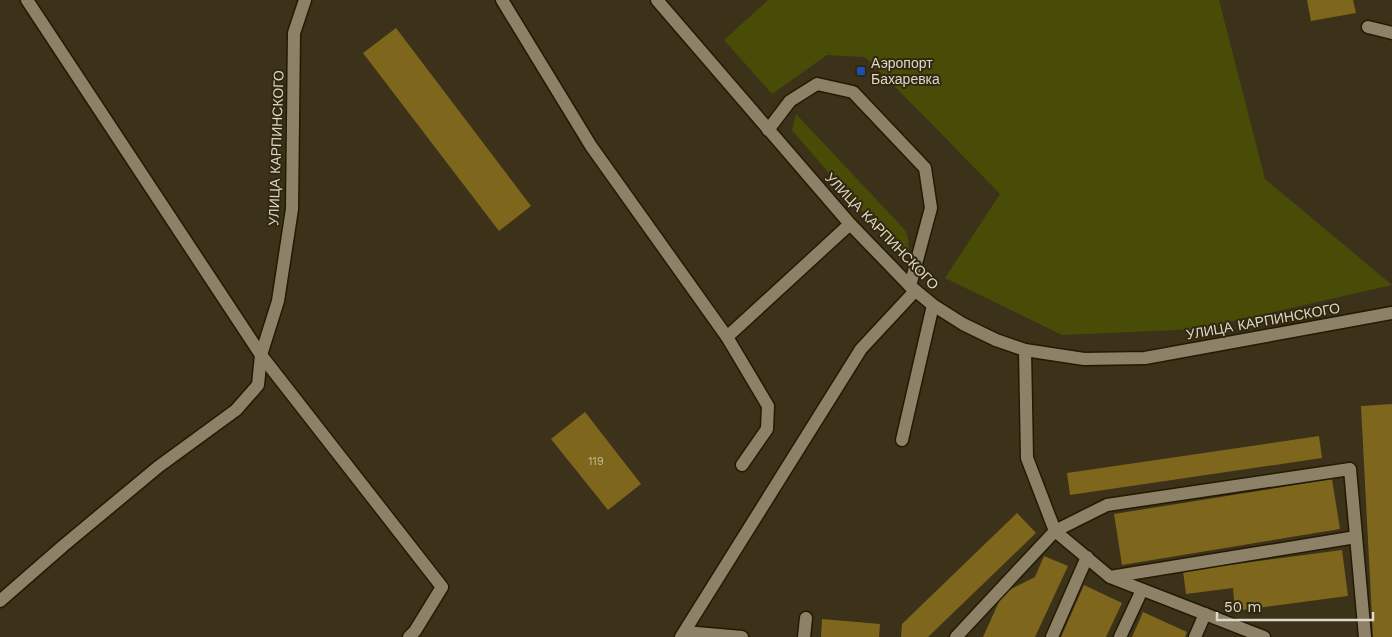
<svg xmlns="http://www.w3.org/2000/svg" width="1392" height="637" font-family="'Work Sans',sans-serif">
<style>
.green{fill:#494c07}
.building{fill:#7e661d}
.lines{fill:none;stroke-linecap:round;stroke-linejoin:round}
.minor-casing{stroke:#221a02;stroke-width:15}
.minor{stroke:#8d8267;stroke-width:12}
.transit-dot{fill:#1a4fb4;stroke:#31280f;stroke-width:2}
.labels{text-anchor:middle;stroke-width:4;stroke-linejoin:round;paint-order:stroke}
.number-label{font-size:11px;fill:#c5bc9e}
.poi-label{font-size:14px;fill:#ddd8c9;stroke:#31280f;text-anchor:start}
.street-label{font-size:14px;fill:#ddd8c9;stroke:#31280f}
</style>
<rect width="100%" height="100%" fill="#3b3219"/>
<g class="green">
<polygon points="768,0 1219,0 1265,179 1392,285 1199,329 1062,335 945,278 1000,194 922,114 865,57 827,55 772,94 724,40"/>
<polygon points="796,114 905,230 908,238 909,254 901,254 849,197 792,130"/>
</g>
<g class="building">
<polygon points="1307,0 1353,0 1356,13 1311,21"/>
<polygon points="396,28 531,206 499,231 363,53"/>
<polygon points="1392,404 1392,637 1373,637 1361,406"/>
<polygon points="585,412 641,484 608,510 551,439"/>
<polygon points="1319,436 1322,458 1070,495 1067,473"/>
<polygon points="1332,479 1340,529 1122,565 1114,514"/>
<polygon points="1017,513 1036,533 928,637 901,637 902,624"/>
<polygon points="1342,550 1348,596 1235,611 1233,588 1186,594 1183,571"/>
<polygon points="1044,556 1068,566 1035,637 983,637 1003,593 1035,577"/>
<polygon points="1084,585 1122,603 1106,637 1061,637"/>
<polygon points="1143,612 1187,632 1185,637 1132,637"/>
<polygon points="822,619 880,624 879,637 821,637"/>
</g>
<g class="lines">
<defs>
<g id="minor">
<polyline points="27,0 261,355 442,587 415,631 409,637"/>
<polyline points="502,0 591,146 727,337 768,406 767,429 742,465"/>
<polyline points="657,0 850,224 910,286 933,305 963,324 996,340 1025,350 1084,359 1145,358 1392,313"/>
<polyline points="1368,27 1392,33"/>
<polyline points="768,130 790,101 817,84 853,92 925,168 931,208 910,286"/>
<polyline points="727,337 850,224"/>
<polyline points="902,440 933,305"/>
<polyline points="1110,577 1356,537"/>
<polyline points="0,601 63,546 158,467 236,410 258,385 261,355 278,301 292,209 294,33 305,0"/>
<polyline points="685,632 742,637"/>
<polyline points="681,637 861,349 915,291"/>
<polyline points="804,637 806,618"/>
<polyline points="956,637 1055,531 1027,458 1025,350"/>
<polyline points="1052,637 1087,557"/>
<polyline points="1120,637 1142,590"/>
<polyline points="1195,637 1205,614"/>
<polyline points="1264,637 1110,577 1055,531 1107,505 1350,469 1365,637"/>
</g>
</defs>
<use href="#minor" class="minor-casing"/>
<use href="#minor" class="minor"/>
</g>
<rect class="transit-dot" x="856" y="66" width="10" height="10" rx="2.5"/>
<g class="labels">
<g class="number-label">
<text x="596" y="465">119</text>
</g>
<g class="poi-label">
<text x="871" y="68">Аэропорт<tspan x="871" dy="16">Бахаревка</tspan></text>
</g>
<g class="street-label">
<text transform="translate(276 148) rotate(-88)" y="5">УЛИЦА КАРПИНСКОГО</text>
<text transform="translate(882 231) rotate(46)" y="5">УЛИЦА КАРПИНСКОГО</text>
<text transform="translate(1263 321) rotate(-10)" y="5">УЛИЦА КАРПИНСКОГО</text>
</g>
</g>
<path d="M1217 612v8h156v-8" fill="none" stroke="#ddd8c9" stroke-width="2.5"/>
<text x="1224" y="612" font-size="15" fill="#ddd8c9" stroke="#31280f" stroke-width="4" paint-order="stroke">50 m</text>
</svg>
